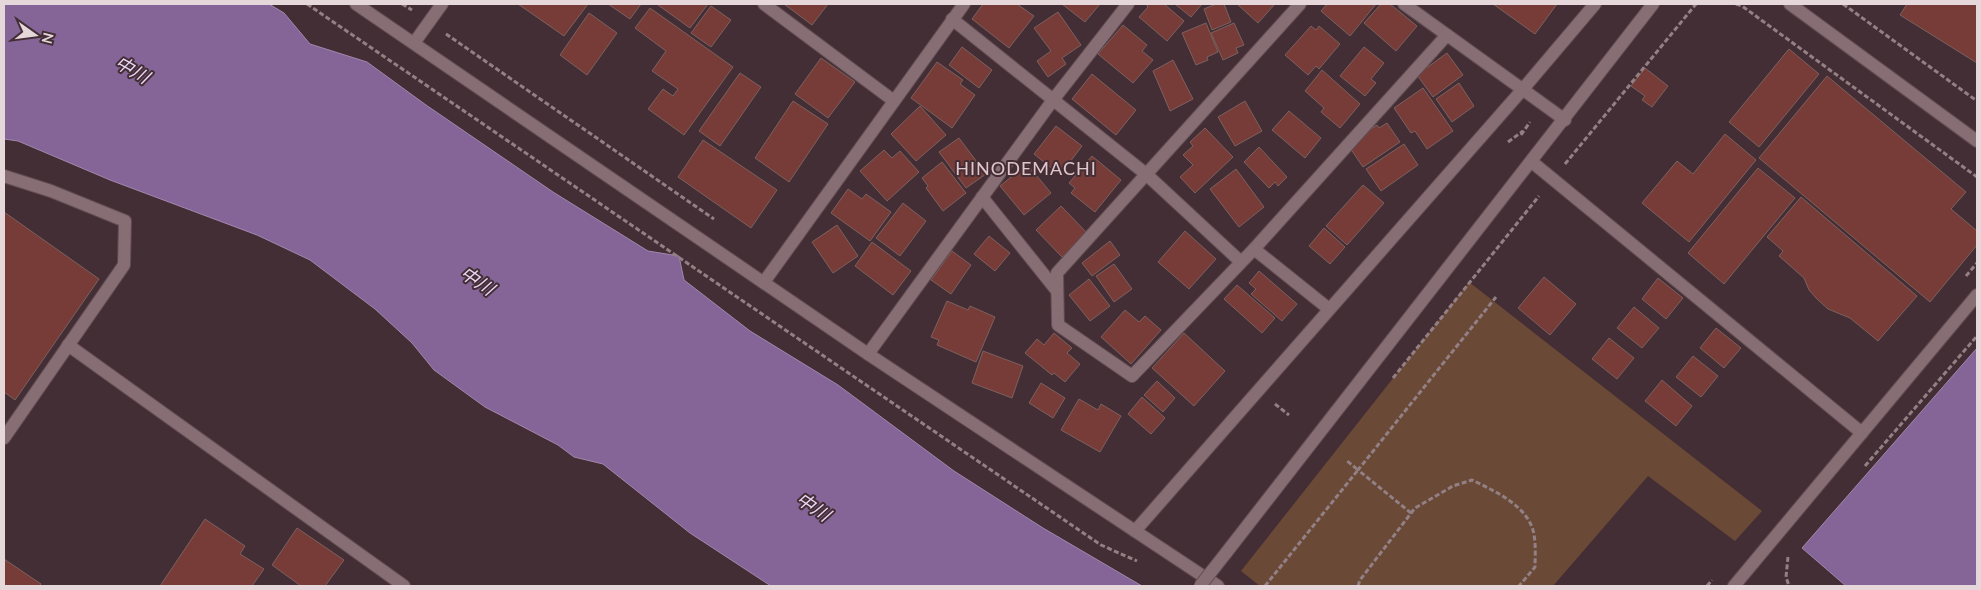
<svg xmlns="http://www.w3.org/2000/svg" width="1981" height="590" font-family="Lato,'Noto Sans JP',sans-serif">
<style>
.green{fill:#6b4937}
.water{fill:#856598;stroke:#a287ac}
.building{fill:#783c38;stroke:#7b615f}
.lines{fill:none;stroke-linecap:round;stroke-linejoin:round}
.minor-casing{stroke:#5f4c51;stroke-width:14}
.tertiary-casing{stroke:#5f4c51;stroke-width:14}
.path{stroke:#928085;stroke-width:3;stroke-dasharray:5 2.5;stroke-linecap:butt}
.minor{stroke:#876d74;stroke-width:12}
.tertiary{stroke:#876d74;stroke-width:12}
.tertiary-bridge-casing{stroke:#5f4c51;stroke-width:14;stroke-linecap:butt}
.tertiary-bridge{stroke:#876d74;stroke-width:12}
.labels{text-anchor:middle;stroke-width:4;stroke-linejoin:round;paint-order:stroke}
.water-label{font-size:18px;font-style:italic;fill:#ebd8f7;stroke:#442e35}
.neighbourhood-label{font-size:18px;letter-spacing:1px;fill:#e1c5cc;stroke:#442e35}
</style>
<rect width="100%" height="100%" fill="#442e35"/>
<polygon class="green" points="1469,282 1762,511 1735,541 1648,476 1553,586 1260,586 1241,571"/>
<g class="water">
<polygon points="4,4 269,4 284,13 310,44 367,62 426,105 553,192 648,251 679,256 684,280 750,331 838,385 954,471 1043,528 1142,586 771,586 690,533 603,464 574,457 558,445 485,407 434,370 412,343 375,309 310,260 257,235 110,180 18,141 4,139"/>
<polygon points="1977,348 1977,586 1846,586 1802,548"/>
</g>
<g class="building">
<polygon points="518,4 588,4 564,36"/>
<polygon points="608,4 641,4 630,19"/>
<polygon points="659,4 708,4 690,28 658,5"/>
<polygon points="784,4 828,4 812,25"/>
<polygon points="983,4 1017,4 1034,16 1009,48 972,19"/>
<polygon points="1062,4 1100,4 1085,22"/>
<polygon points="1146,4 1164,4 1184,21 1167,41 1139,17 1148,7"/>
<polygon points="1175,4 1202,4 1191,17"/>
<polygon points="1216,4 1224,4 1231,22 1212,30 1204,9"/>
<polygon points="1237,4 1275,4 1258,23"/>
<polygon points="1327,4 1376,4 1350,36 1321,11"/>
<polygon points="1381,4 1390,4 1417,26 1396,51 1364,23"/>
<polygon points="1493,4 1557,4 1535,34"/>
<polygon points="1907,4 1977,4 1977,63 1900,15"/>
<polygon points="711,6 731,20 711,47 691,33"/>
<polygon points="650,8 733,67 684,135 648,109 663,89 673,96 678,89 652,71 666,51 635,28"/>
<polygon points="1058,12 1081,45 1062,58 1066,64 1048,77 1037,61 1051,51 1034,28"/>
<polygon points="589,13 617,33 587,75 560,55"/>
<polygon points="1206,23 1218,52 1207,57 1208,60 1196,65 1182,33"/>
<polygon points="1234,23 1244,45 1236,48 1238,53 1223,60 1211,33"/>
<polygon points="1123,25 1147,45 1142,51 1153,60 1133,83 1098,54"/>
<polygon points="1311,26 1316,30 1319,26 1340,44 1319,69 1316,66 1308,75 1285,55"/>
<polygon points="962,47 992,70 979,88 949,65"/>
<polygon points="1364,47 1384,63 1371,79 1376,83 1365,96 1340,76"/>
<polygon points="1789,49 1819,74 1759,147 1729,122"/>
<polygon points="1447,53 1463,75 1433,97 1417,75"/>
<polygon points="821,58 855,82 828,118 795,94"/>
<polygon points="1173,60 1193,99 1170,111 1153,71"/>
<polygon points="937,62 963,80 960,84 975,95 952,128 911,98"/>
<polygon points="1645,68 1668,86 1652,107 1642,100 1645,96 1631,86"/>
<polygon points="1322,70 1360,104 1340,128 1321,112 1324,108 1305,91"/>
<polygon points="740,73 761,87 720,146 699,131"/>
<polygon points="1092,74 1136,110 1116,135 1072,99"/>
<polygon points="1827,76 1966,192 1951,209 1977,231 1977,245 1930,302 1759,158"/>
<polygon points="1459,83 1474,106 1452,122 1436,99"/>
<polygon points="1423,88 1453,131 1427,149 1415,131 1411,133 1394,108"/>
<polygon points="793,101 828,124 789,182 755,158"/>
<polygon points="1245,101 1262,131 1235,146 1218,117"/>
<polygon points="920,106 946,135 916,161 891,134"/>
<polygon points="1289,111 1321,138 1305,158 1272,130"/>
<polygon points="1387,123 1400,142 1363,167 1348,145 1377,125 1379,128"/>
<polygon points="1056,126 1082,146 1060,175 1034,154"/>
<polygon points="1205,128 1233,157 1195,193 1180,177 1193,165 1183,155 1193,146 1190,142"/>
<polygon points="1725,134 1756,160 1689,242 1642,203 1677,161 1693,174"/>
<polygon points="959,138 986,174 966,188 939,152"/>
<polygon points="703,140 777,190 751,228 678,177"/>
<polygon points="1404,144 1418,165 1381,191 1366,169"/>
<polygon points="1259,147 1287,177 1278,186 1275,182 1269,188 1244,162"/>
<polygon points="884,150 892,158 900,151 919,172 887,201 860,171"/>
<polygon points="1092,156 1121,180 1095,212 1071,193 1075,188 1069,183"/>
<polygon points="942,162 966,193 943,211 926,188 928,186 922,178"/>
<polygon points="1027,164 1051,193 1024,215 1000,186"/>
<polygon points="1758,168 1795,198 1724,284 1688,253"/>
<polygon points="1236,169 1264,207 1239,227 1210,189"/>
<polygon points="1363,185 1384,203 1347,245 1326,226"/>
<polygon points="848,189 862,199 866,194 891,212 870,241 831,213"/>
<polygon points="1801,197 1917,296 1878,341 1850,318 1828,309 1817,299 1809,290 1804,278 1779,256 1783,251 1767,237"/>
<polygon points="903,203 926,221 900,256 876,238"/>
<polygon points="1061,206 1087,233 1062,257 1036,230"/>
<polygon points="4,212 99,279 15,400 4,392"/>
<polygon points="837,225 858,256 833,273 812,242"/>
<polygon points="1324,228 1345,247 1330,264 1309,246"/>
<polygon points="1185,231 1216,259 1189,289 1158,262"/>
<polygon points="989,236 1010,253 995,271 974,254"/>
<polygon points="1110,241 1120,255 1092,276 1082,263"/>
<polygon points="872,242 911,271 893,295 855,266"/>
<polygon points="952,251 971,265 951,294 931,280"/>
<polygon points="1114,264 1132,289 1114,302 1096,276"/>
<polygon points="1259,271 1297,304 1282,321 1251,294 1256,289 1249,283"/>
<polygon points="1544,277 1576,304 1550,335 1518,308"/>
<polygon points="1658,278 1683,298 1666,319 1642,299"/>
<polygon points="1089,279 1110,306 1090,321 1069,295"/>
<polygon points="1237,285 1275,318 1262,333 1224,299"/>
<polygon points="947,301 968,310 970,306 995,317 976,362 937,345 939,340 931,337"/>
<polygon points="1634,307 1659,328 1642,348 1617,328"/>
<polygon points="1125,310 1139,322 1145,316 1161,330 1131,364 1101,337"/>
<polygon points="1716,328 1741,348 1724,368 1700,348"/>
<polygon points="1054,333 1072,348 1067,353 1080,364 1065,382 1054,373 1052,375 1025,353 1037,339 1044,345"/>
<polygon points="1184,333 1225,371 1194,406 1152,368"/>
<polygon points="1609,338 1634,358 1617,379 1592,359"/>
<polygon points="983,351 1023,366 1012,398 972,383"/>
<polygon points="1693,356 1718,376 1701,397 1676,377"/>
<polygon points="1662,380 1692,406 1676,426 1645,401"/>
<polygon points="1157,381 1175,398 1163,412 1144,395"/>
<polygon points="1041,383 1065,398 1053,418 1029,403"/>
<polygon points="1142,397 1165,418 1151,434 1128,414"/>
<polygon points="1079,399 1098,410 1101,404 1121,416 1100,452 1061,430"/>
<polygon points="205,519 245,546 240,554 264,569 252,586 160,586"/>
<polygon points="297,528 344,560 325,586 301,586 272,565"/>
<polygon points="4,559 41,584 39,586 4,586"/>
</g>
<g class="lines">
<defs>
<g id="minor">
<polyline points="764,4 894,101"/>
<polyline points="1300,4 1057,273 1058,325 1132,376 1254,249 1447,35"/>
<polyline points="1404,4 1565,120"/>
<polyline points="952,19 1146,174 1241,262"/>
<polyline points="414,43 442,4"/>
<polyline points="1532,162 1862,433"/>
<polyline points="4,176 51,191 125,221 124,265 4,438"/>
<polyline points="982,197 1057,291"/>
<polyline points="1254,249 1329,309"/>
<polyline points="764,282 964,4"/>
<polyline points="68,345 404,586"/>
<polyline points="868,354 1053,100 1128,4"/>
<polyline points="1135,531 1523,89 1595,4"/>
</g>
<g id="tertiary">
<polyline points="356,4 868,354 1218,586"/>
<polyline points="1790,4 1977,141"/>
<polyline points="1226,553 1653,4"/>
<polyline points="1734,586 1977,295"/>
</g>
</defs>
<use href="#minor" class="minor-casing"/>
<use href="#tertiary" class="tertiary-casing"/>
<g class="path">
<polyline points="307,4 1101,545 1137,561"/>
<polyline points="402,4 412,10"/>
<polyline points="1736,4 1742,6 1977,177"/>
<polyline points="1843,4 1977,101"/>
<polyline points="446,34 714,219"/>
<polyline points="1521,135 1530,122"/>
<polyline points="1508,142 1523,131"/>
<polyline points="1565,164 1696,4"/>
<polyline points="1966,276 1977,263"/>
<polyline points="1393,378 1539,196"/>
<polyline points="1275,404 1289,415"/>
<polyline points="1865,466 1977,336"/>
<polyline points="1411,513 1358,470 1496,297"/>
<polyline points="1788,557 1786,577 1789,586"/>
<polyline points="1265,586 1358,470 1346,460"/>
<path d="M1358,586L1360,580L1415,508L1453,486L1472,480C1495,491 1530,507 1534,535C1536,545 1535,557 1535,567L1519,586"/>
<polyline points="1707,586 1712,580"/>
</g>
<use href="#minor" class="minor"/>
<use href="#tertiary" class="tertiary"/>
<defs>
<polyline id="tertiary-bridge" points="1200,586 1226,553"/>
</defs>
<use href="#tertiary-bridge" class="tertiary-bridge-casing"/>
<use href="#tertiary-bridge" class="tertiary-bridge"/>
</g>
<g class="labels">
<g class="water-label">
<text transform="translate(132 70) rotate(30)" y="6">中川</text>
<text transform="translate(477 281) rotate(34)" y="6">中川</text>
<text transform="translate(813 507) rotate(34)" y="6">中川</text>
</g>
<g class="neighbourhood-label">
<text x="1026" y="175">HINODEMACHI</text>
</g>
</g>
<rect width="1981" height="590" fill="none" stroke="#e6d7db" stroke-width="10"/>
<g transform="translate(35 35) rotate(104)" stroke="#442e35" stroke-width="4" paint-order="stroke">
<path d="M0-4L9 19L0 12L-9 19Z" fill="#e6d7db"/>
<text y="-8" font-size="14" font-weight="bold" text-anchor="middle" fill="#e6d7db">N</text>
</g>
</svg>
